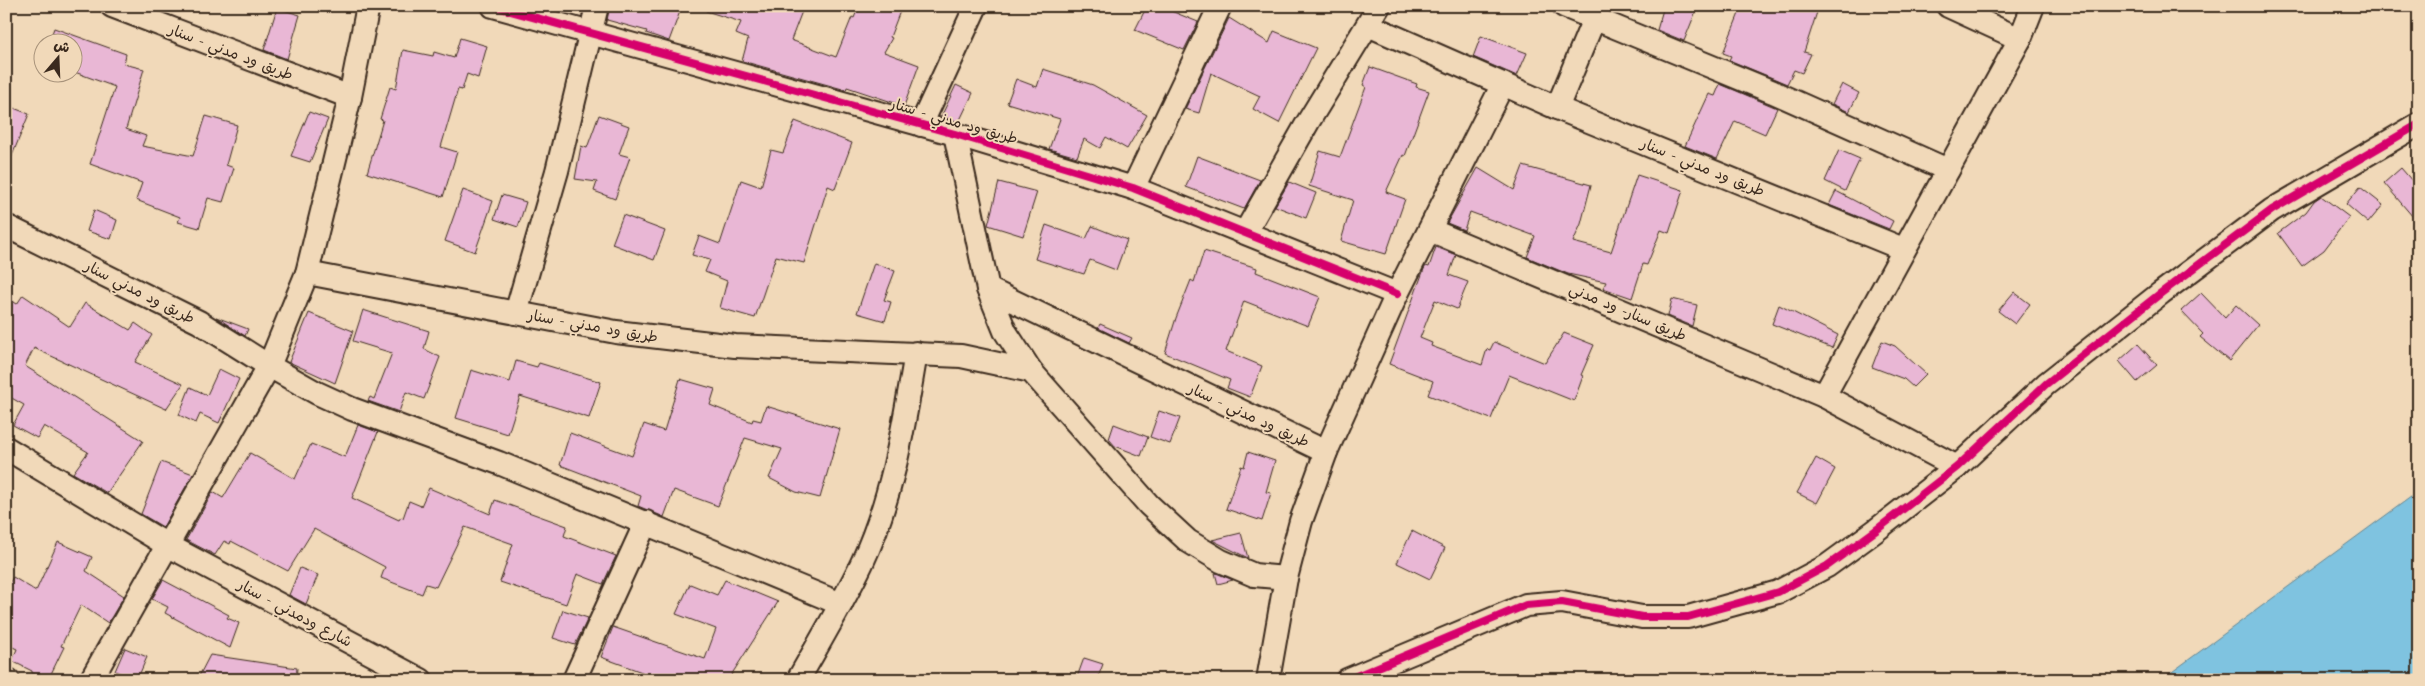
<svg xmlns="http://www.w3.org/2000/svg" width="2425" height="686" font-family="'Architects Daughter','Playpen Sans Arabic',sans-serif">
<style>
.water{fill:#7fc3e0;stroke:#648692}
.building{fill:#e9b7d5;stroke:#3b2a1e}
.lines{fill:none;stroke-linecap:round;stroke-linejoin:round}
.street-casing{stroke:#3b2a1e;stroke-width:26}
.street{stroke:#f1d9b9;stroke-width:22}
.cycleway-casing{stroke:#f1d9b9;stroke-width:11}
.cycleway{stroke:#d6006c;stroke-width:8}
.labels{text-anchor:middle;stroke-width:4;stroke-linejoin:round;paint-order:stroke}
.street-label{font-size:15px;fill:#3b2a1e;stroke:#f1d9b9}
</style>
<rect width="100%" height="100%" fill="#f1d9b9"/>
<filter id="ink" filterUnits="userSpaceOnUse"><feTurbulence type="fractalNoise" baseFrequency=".02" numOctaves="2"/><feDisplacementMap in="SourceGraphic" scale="10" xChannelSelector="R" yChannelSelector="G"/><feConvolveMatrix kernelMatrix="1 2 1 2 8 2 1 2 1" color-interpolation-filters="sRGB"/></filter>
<g filter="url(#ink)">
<polygon class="water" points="2419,491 2419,680 2161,680"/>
<g class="building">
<polygon points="610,6 682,6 669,41 646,33 647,31 607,20"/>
<polygon points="706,6 804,6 791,40 836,57 852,17 854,18 859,6 902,6 890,37 892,38 884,52 919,65 904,106 847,87 846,90 742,61 748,39 736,34 741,22 706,11"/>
<polygon points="1147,6 1159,6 1198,22 1184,50 1135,30"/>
<polygon points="1664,6 1698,6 1684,41 1657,30"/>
<polygon points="1742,6 1819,6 1804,52 1811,54 1802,73 1794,70 1787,84 1729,60 1731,56 1723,53"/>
<polygon points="277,8 300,15 287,59 264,50"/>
<polygon points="1229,18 1269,43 1274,31 1316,48 1279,123 1253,109 1260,96 1211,73 1199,113 1185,109"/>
<polygon points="54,28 126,54 124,64 144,69 126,129 146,136 142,146 193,156 206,116 237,125 226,165 234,168 223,202 208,198 199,228 178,222 180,217 136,200 142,183 90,164 115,87 72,71 72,42 49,42"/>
<polygon points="1481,36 1527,53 1517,76 1473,57"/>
<polygon points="460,38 487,46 478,78 467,74 462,90 458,89 441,147 457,152 443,197 367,173 383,120 380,119 390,87 396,89 403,50 433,56 434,52 454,58"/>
<polygon points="1370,67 1417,84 1416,87 1429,91 1405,156 1403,155 1386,192 1405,199 1386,254 1341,241 1353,200 1309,186 1320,151 1340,157 1366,87 1363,85"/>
<polygon points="1043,69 1093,85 1147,115 1127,149 1106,137 1100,148 1084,139 1077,157 1049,149 1060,119 1007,103 1016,79 1037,87"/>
<polygon points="1720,84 1777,108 1765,134 1735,121 1717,159 1685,146 1709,94 1715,96"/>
<polygon points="1842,84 1859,93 1849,112 1832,104"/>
<polygon points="956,85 973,93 959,122 941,117"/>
<polygon points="6,105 29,114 7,168 6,168"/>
<polygon points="309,112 328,119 310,162 291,156"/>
<polygon points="599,115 629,126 619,154 630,157 615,199 594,191 597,182 575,179 581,146 587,148"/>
<polygon points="795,121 852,143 835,189 828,186 804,263 776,256 755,318 720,308 727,281 705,272 710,260 692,255 699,236 720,244 741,180 761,187 771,150 783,153"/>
<polygon points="1839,150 1860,159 1845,191 1825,181"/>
<polygon points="1197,156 1260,180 1244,209 1186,187"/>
<polygon points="1523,166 1591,185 1581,224 1573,242 1611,252 1637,175 1683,190 1669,233 1661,230 1647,265 1643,264 1632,298 1603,288 1606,282 1568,274 1527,257 1535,236 1470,212 1464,230 1447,223 1478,168 1514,190"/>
<polygon points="2401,168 2419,189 2419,224 2384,183"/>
<polygon points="999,182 1037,192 1023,236 988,225"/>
<polygon points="1289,182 1316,193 1306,218 1275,206"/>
<polygon points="2360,187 2383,205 2368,223 2346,204"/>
<polygon points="463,190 493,201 475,252 445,241"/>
<polygon points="1836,191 1893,221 1889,229 1829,205"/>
<polygon points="502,195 526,202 518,227 494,219"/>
<polygon points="2321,196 2349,217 2324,250 2302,266 2278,233 2306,212 2314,201"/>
<polygon points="94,210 117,220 111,239 87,231"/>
<polygon points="623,215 665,231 654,260 612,244"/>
<polygon points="1046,225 1086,239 1092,226 1127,240 1116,270 1090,260 1084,274 1035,259"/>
<polygon points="1436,247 1456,255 1449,275 1468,282 1457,309 1435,300 1420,338 1432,343 1431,346 1482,365 1487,349 1490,350 1494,342 1545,363 1564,333 1594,345 1581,375 1583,376 1574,401 1509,375 1491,419 1428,395 1433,381 1389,364 1424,269 1426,266 1429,267"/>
<polygon points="1204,251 1257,268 1256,272 1320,297 1308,326 1244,301 1226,351 1262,366 1250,397 1227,388 1230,380 1165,353 1176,318 1191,280 1194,282"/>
<polygon points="874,263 895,271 884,300 891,302 885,321 857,313"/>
<polygon points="2014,292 2030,304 2015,324 1998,311"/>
<polygon points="2201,293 2225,318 2236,305 2258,325 2229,361 2200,337 2203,334 2181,311"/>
<polygon points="23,295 70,327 85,303 130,330 135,323 152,335 135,362 183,384 166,409 34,348 25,366 143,441 107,493 73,473 88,452 44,426 37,438 13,425 24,405 8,396 6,399 6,297 17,304"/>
<polygon points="1672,299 1697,305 1692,326 1668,316"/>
<polygon points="1779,305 1838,335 1832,348 1772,324"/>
<polygon points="363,310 429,331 424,349 440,357 424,399 406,392 399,412 368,401 370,397 374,399 392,353 353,341"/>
<polygon points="309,313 353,331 335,383 289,362"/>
<polygon points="216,317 248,329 245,336"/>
<polygon points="1100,324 1132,338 1129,343 1098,328"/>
<polygon points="1882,341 1895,346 1926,374 1913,387 1904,379 1872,367"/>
<polygon points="2138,344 2157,365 2137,382 2119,361"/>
<polygon points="516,361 537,367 539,363 601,382 589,418 520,396 508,434 456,418 471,370 510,382"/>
<polygon points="219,369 239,379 219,423 200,414 196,423 179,415 190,387 207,395"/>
<polygon points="680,379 715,389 710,405 752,422 753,419 761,421 766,406 840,429 820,498 796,492 769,478 782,449 745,438 718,506 674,490 664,517 638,506 641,496 560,465 570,433 632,456 644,424 664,431"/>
<polygon points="1159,411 1180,418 1170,444 1150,437"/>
<polygon points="1114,424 1148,437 1141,456 1115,446 1109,439"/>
<polygon points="358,425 378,432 352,498 399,520 401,517 403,518 409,501 421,506 429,488 490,514 495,500 567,526 564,536 616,556 603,584 577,574 566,604 500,582 513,544 465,527 436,587 426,584 422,594 381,578 385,567 314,529 288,571 231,541 230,544 224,541 215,555 186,540 213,492 223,498 250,453 295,479 311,444 345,457"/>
<polygon points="1248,452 1275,461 1266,492 1271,493 1262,521 1226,509 1241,466 1244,467"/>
<polygon points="1816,458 1835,469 1817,503 1797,493"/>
<polygon points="161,462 193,474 163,527 141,514"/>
<polygon points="1412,531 1445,548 1430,579 1397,563"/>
<polygon points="1241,533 1248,558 1212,540"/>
<polygon points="58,542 92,557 86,571 124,596 108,623 81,605 61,646 64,647 49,678 32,673 32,671 12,661 17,649 6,644 6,588 13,577 36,591"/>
<polygon points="300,568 318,575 306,604 289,595"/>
<polygon points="1215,573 1216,573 1233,580 1218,584"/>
<polygon points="163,580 229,615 227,618 239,623 230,648 165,613 168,607 152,599"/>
<polygon points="725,580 778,602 728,680 648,680 650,675 601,657 613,627 705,659 716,629 676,614 690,584 717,595"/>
<polygon points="563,610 588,618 575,645 553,638"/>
<polygon points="125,648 147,657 137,680 115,671"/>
<polygon points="210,655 297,668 296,680 197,680"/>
<polygon points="1084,658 1103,664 1097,680 1076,680"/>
</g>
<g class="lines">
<defs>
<g id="street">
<polyline points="112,6 350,97"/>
<polyline points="493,6 955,134 1133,188 1397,294"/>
<polyline points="1564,6 1773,92 1948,170"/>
<polyline points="1948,6 2020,39"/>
<polyline points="1368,25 1557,108 1903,249"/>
<polyline points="1557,108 1594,19"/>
<polyline points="921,125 976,6"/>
<polyline points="955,134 988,289 1005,331 1031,371 1149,505 1188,541 1221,561 1254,575 1286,578"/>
<polyline points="1133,188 1220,6"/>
<polyline points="6,226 199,322 269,366 317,393 352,409 499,463 841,604"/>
<polyline points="1430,230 1824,396 1957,467"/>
<polyline points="1246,231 1308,122 1379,6"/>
<polyline points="307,273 616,332 735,346 961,356 1031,371"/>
<polyline points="988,289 1326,452"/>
<polyline points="516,313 557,171 597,6"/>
<polyline points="1824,396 2020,39 2033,6"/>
<polyline points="6,448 169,546 421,680"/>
<polyline points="6,679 8,680"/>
<polyline points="91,680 269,366 307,273 350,97 368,6"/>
<polyline points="574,680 646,522"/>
<path d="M798,680C820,641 843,603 862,563C893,497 904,424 916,353"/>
<polyline points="1268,680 1286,578 1301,521 1326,452 1397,294 1503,84"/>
<polyline points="1347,680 1526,605 1562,602 1642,617 1688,617 1778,592 1827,566 1875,531 1957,467 2046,384 2161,293 2272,210 2419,124"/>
</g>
</defs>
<use href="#street" class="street-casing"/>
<use href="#street" class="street"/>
<defs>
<g id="cycleway">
<polyline points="493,6 955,134 1133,188 1397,294"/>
<polyline points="1347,680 1526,605 1562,602 1642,617 1688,617 1778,592 1827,566 1875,531 1957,467 2046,384 2161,293 2272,210 2419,124"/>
</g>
</defs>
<use href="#cycleway" class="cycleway-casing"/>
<use href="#cycleway" class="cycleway"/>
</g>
</g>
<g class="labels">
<g class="street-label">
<text transform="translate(231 52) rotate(21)" y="5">طريق ود مدني - سنار</text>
<text transform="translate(954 121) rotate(16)" y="5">طريق ود مدني - سنار</text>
<text transform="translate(1703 167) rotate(22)" y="5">طريق ود مدني - سنار</text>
<text transform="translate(140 292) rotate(27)" y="5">طريق ود مدني سنار</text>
<text transform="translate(1628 312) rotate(23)" y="5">طريق سنار- ود مدني</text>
<text transform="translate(593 326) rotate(10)" y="5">طريق ود مدني - سنار</text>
<text transform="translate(1249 415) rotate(25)" y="5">طريق ود مدني - سنار</text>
<text transform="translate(295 613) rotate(28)" y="5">شارع ودمدني - سنار</text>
</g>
</g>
<rect width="2425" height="686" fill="none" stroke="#f1d9b9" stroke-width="25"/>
<rect x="12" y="12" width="2400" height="661" fill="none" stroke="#3b2a1e" stroke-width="2" filter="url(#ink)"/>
<g transform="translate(58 58) rotate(19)"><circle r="24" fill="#f1d9b9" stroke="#a8937b"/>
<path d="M0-4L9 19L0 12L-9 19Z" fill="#3b2a1e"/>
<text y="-8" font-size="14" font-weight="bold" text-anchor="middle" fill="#3b2a1e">ش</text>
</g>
</svg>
